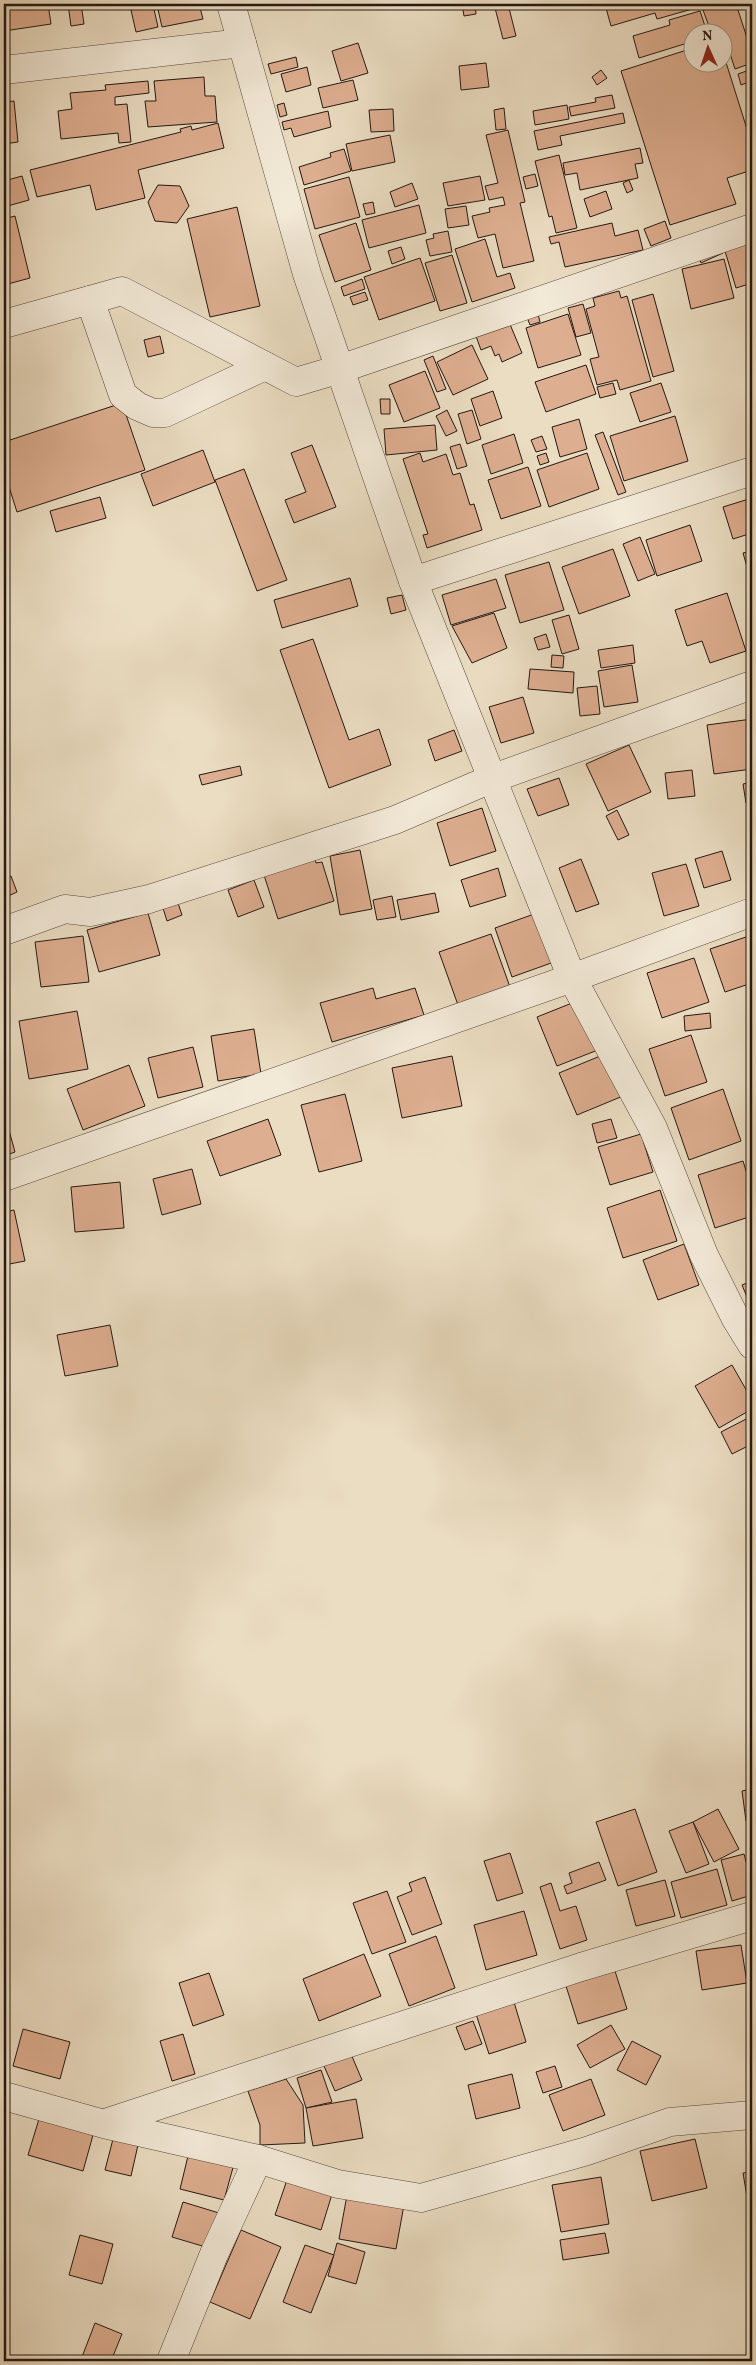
<svg xmlns="http://www.w3.org/2000/svg" width="756" height="2365" font-family="Vollkorn,serif">
<style>
.building{fill:#deae90;stroke:#241813}
.lines{fill:none;stroke-linecap:round;stroke-linejoin:round}
.street-casing{stroke:#56493f;stroke-width:29}
.street{stroke:#f2e9d7;stroke-width:28}
</style>
<rect width="100%" height="100%" fill="#ebddc2"/>
<filter id="stains"><feTurbulence type="fractalNoise" baseFrequency=".004" numOctaves="4"/><feColorMatrix values="0 0 0 0 .2 0 0 0 0 .09 0 0 0 0 .02 0 0 0 .5 -.17"/></filter>
<radialGradient id="worn" r=".72"><stop offset=".6" stop-color="#630" stop-opacity="0"/><stop offset="1" stop-color="#630" stop-opacity=".3"/></radialGradient>
<g class="building">
<polygon points="4,4 48,4 51,24 4,31"/>
<polygon points="68,4 81,4 84,24 71,26"/>
<polygon points="162,4 199,4 203,19 162,27 157,5"/>
<polygon points="462,4 475,4 476,14 464,16"/>
<polygon points="494,4 508,4 516,36 503,39"/>
<polygon points="622,4 710,4 657,19 655,13 611,26 606,8"/>
<polygon points="723,4 736,4 752,53 752,63 735,69 722,29 711,32 703,10"/>
<polygon points="153,5 158,27 136,32 131,10"/>
<polygon points="700,11 707,32 694,32 694,41 639,58 633,36 670,25 669,20"/>
<polygon points="358,43 368,73 341,81 332,51"/>
<polygon points="693,48 694,62 724,62 724,56 752,145 752,170 727,178 736,204 670,225 621,71"/>
<polygon points="296,57 298,67 271,74 268,64"/>
<polygon points="486,63 489,87 461,90 459,66"/>
<polygon points="307,67 311,85 286,92 281,74"/>
<polygon points="752,69 752,81 741,85 738,74"/>
<polygon points="601,70 607,78 597,85 592,77"/>
<polygon points="204,77 205,96 215,96 217,122 148,127 145,101 156,101 154,81"/>
<polygon points="353,80 358,100 323,108 318,88"/>
<polygon points="148,81 149,93 115,97 115,105 127,104 131,142 119,143 118,133 61,139 58,111 72,109 70,93 106,90 105,85"/>
<polygon points="612,95 615,108 571,116 569,107 596,102 595,98"/>
<polygon points="14,101 18,142 4,144 4,102"/>
<polygon points="284,103 287,115 280,117 277,105"/>
<polygon points="567,105 569,119 535,125 533,111"/>
<polygon points="504,108 506,129 496,130 494,110"/>
<polygon points="393,109 394,131 371,132 369,110"/>
<polygon points="328,111 331,127 294,137 291,128 284,130 282,122"/>
<polygon points="623,113 625,123 560,136 562,145 538,150 534,131"/>
<polygon points="218,123 224,148 138,170 145,198 96,210 90,185 37,197 30,170 181,132 180,129 191,126 192,130"/>
<polygon points="508,130 525,202 520,203 534,261 503,268 495,234 478,238 472,216 490,212 489,208 505,205 503,197 489,200 485,186 498,183 486,135"/>
<polygon points="390,135 395,162 352,171 346,144"/>
<polygon points="640,148 643,163 635,164 638,178 580,190 577,173 565,175 563,163"/>
<polygon points="344,149 351,171 304,185 299,167 331,157 330,153"/>
<polygon points="559,155 577,228 556,233 552,216 549,217 535,161"/>
<polygon points="535,174 538,186 526,189 523,177"/>
<polygon points="22,176 29,200 4,207 4,181"/>
<polygon points="480,176 485,200 448,206 443,183"/>
<polygon points="349,177 360,217 315,229 304,189"/>
<polygon points="629,180 633,190 627,193 623,183"/>
<polygon points="412,183 418,199 395,207 390,192"/>
<polygon points="158,185 180,186 189,206 177,223 155,221 148,202"/>
<polygon points="606,191 612,209 590,217 584,199"/>
<polygon points="373,202 375,213 366,215 363,204"/>
<polygon points="419,205 426,233 369,248 362,220"/>
<polygon points="466,206 469,225 448,228 445,209"/>
<polygon points="237,207 260,306 210,317 187,219"/>
<polygon points="15,216 30,278 4,285 4,219"/>
<polygon points="665,221 671,238 651,246 644,229"/>
<polygon points="356,223 371,270 335,282 319,235"/>
<polygon points="612,223 615,236 638,230 643,250 565,267 559,242 551,244 549,237"/>
<polygon points="448,231 452,252 430,256 426,240 434,238 433,234"/>
<polygon points="485,239 497,277 510,273 515,288 472,302 455,249"/>
<polygon points="750,243 752,251 752,283 736,288 725,251"/>
<polygon points="401,247 405,259 392,264 388,251"/>
<polygon points="720,247 723,253 701,263 699,257"/>
<polygon points="452,255 467,303 440,311 425,263"/>
<polygon points="420,258 435,301 379,320 364,277"/>
<polygon points="724,259 734,298 691,309 682,269"/>
<polygon points="362,279 365,289 344,296 341,287"/>
<polygon points="619,291 621,298 627,296 651,381 620,390 617,380 597,385 590,359 599,357 586,309 595,306 593,298"/>
<polygon points="365,292 368,300 353,305 350,297"/>
<polygon points="653,294 674,371 653,377 632,300"/>
<polygon points="583,304 591,333 576,337 568,308"/>
<polygon points="538,314 540,322 530,325 527,317"/>
<polygon points="568,314 581,355 538,368 526,328"/>
<polygon points="509,322 522,353 502,362 499,354 495,356 491,346 481,350 476,336"/>
<polygon points="160,336 164,353 148,357 144,340"/>
<polygon points="472,345 488,379 453,395 437,362"/>
<polygon points="433,356 446,389 437,392 424,360"/>
<polygon points="586,365 596,394 546,412 535,382"/>
<polygon points="425,371 440,408 404,422 389,385"/>
<polygon points="613,383 616,394 600,398 597,387"/>
<polygon points="661,383 671,412 640,422 630,393"/>
<polygon points="493,391 502,418 480,426 471,399"/>
<polygon points="380,399 390,399 390,414 381,414"/>
<polygon points="122,403 145,470 17,512 4,471 4,442"/>
<polygon points="447,410 457,431 446,436 436,416"/>
<polygon points="472,410 481,439 467,444 458,414"/>
<polygon points="675,416 688,461 624,481 610,436"/>
<polygon points="579,419 587,449 560,457 552,427"/>
<polygon points="435,425 437,450 386,455 384,429"/>
<polygon points="603,432 626,492 618,495 595,435"/>
<polygon points="514,434 523,463 491,474 482,445"/>
<polygon points="542,436 547,449 536,452 531,440"/>
<polygon points="460,444 467,466 457,469 450,447"/>
<polygon points="312,445 336,507 294,523 285,500 306,492 291,453"/>
<polygon points="203,450 215,482 153,506 141,474"/>
<polygon points="420,453 423,462 446,454 453,475 460,473 470,505 474,504 482,530 427,548 423,535 428,534 403,459"/>
<polygon points="546,453 549,462 540,465 537,456"/>
<polygon points="587,453 599,489 549,507 537,470"/>
<polygon points="528,467 541,506 501,519 488,480"/>
<polygon points="244,469 287,580 257,591 215,480"/>
<polygon points="100,497 106,518 56,532 50,511"/>
<polygon points="752,498 752,533 733,539 723,507"/>
<polygon points="690,525 702,561 657,576 646,540"/>
<polygon points="640,537 655,574 638,581 623,544"/>
<polygon points="613,549 630,596 579,614 562,567"/>
<polygon points="752,551 752,584 743,553"/>
<polygon points="549,562 564,610 520,623 505,575"/>
<polygon points="350,578 358,606 282,628 274,600"/>
<polygon points="496,579 506,608 451,625 442,595"/>
<polygon points="727,593 746,651 710,663 702,641 687,646 675,610"/>
<polygon points="402,595 406,610 391,614 387,598"/>
<polygon points="494,613 507,648 472,663 452,626"/>
<polygon points="569,615 579,649 562,654 552,620"/>
<polygon points="546,634 550,647 538,650 534,638"/>
<polygon points="313,639 349,740 379,729 391,765 329,788 280,650"/>
<polygon points="633,645 635,663 601,668 598,650"/>
<polygon points="552,655 564,656 563,668 551,667"/>
<polygon points="632,665 638,702 604,707 598,671"/>
<polygon points="530,669 574,672 573,693 528,689"/>
<polygon points="597,686 600,714 580,716 577,688"/>
<polygon points="523,697 534,733 501,743 489,707"/>
<polygon points="752,719 752,769 714,774 707,725"/>
<polygon points="454,730 462,751 435,761 428,740"/>
<polygon points="629,745 651,792 608,811 586,764"/>
<polygon points="240,766 242,775 202,785 199,775"/>
<polygon points="692,770 695,796 668,799 665,773"/>
<polygon points="559,778 569,805 538,816 527,789"/>
<polygon points="752,782 752,802 746,803 743,784"/>
<polygon points="482,808 496,851 450,866 437,823"/>
<polygon points="617,810 629,835 618,840 606,816"/>
<polygon points="360,850 372,909 340,915 330,856"/>
<polygon points="722,851 731,880 704,888 695,859"/>
<polygon points="315,858 316,863 322,862 334,901 278,919 264,875"/>
<polygon points="581,859 599,904 576,912 559,868"/>
<polygon points="686,864 699,906 664,916 652,873"/>
<polygon points="498,868 506,896 470,907 461,880"/>
<polygon points="11,876 17,892 4,898 4,879"/>
<polygon points="254,880 264,907 238,917 228,890"/>
<polygon points="435,893 439,912 401,920 397,900"/>
<polygon points="392,896 396,917 377,920 373,900"/>
<polygon points="178,903 182,915 167,921 163,908"/>
<polygon points="551,908 568,957 512,977 495,928"/>
<polygon points="148,913 160,955 99,972 87,930"/>
<polygon points="491,934 510,987 458,1005 439,952"/>
<polygon points="752,935 752,983 725,992 710,949"/>
<polygon points="83,936 89,982 41,987 35,942"/>
<polygon points="694,958 709,1002 662,1018 647,973"/>
<polygon points="373,988 376,999 415,988 424,1015 332,1042 320,1003"/>
<polygon points="587,997 608,1046 557,1066 537,1017"/>
<polygon points="77,1011 88,1069 29,1079 19,1021"/>
<polygon points="710,1013 711,1028 685,1031 684,1016"/>
<polygon points="254,1029 261,1074 218,1081 211,1036"/>
<polygon points="691,1035 707,1082 665,1096 649,1049"/>
<polygon points="193,1047 203,1087 158,1098 148,1058"/>
<polygon points="605,1054 623,1096 577,1115 559,1073"/>
<polygon points="452,1056 462,1106 402,1118 392,1068"/>
<polygon points="129,1065 145,1106 83,1130 67,1089"/>
<polygon points="4,1084 8,1101 4,1102"/>
<polygon points="723,1089 741,1141 689,1160 671,1108"/>
<polygon points="345,1094 362,1161 319,1172 301,1105"/>
<polygon points="4,1112 15,1152 4,1156"/>
<polygon points="268,1119 281,1155 220,1176 207,1141"/>
<polygon points="611,1119 617,1138 597,1143 592,1124"/>
<polygon points="641,1134 653,1172 610,1185 598,1147"/>
<polygon points="743,1161 752,1190 752,1216 715,1228 698,1175"/>
<polygon points="192,1169 201,1204 162,1215 153,1179"/>
<polygon points="120,1182 124,1228 75,1232 71,1187"/>
<polygon points="660,1190 677,1241 623,1258 607,1208"/>
<polygon points="14,1210 25,1261 4,1265 4,1212"/>
<polygon points="684,1244 699,1285 658,1300 643,1260"/>
<polygon points="752,1281 752,1309 742,1285"/>
<polygon points="110,1325 118,1366 65,1376 57,1335"/>
<polygon points="732,1365 752,1400 752,1409 719,1428 695,1386"/>
<polygon points="752,1416 752,1444 732,1454 721,1432"/>
<polygon points="752,1453 752,1466 747,1457"/>
<polygon points="752,1789 752,1820 746,1821 742,1791"/>
<polygon points="635,1809 657,1872 618,1886 596,1822"/>
<polygon points="718,1809 739,1849 714,1862 693,1822"/>
<polygon points="693,1822 709,1864 686,1873 669,1831"/>
<polygon points="510,1853 523,1893 497,1901 484,1861"/>
<polygon points="744,1854 752,1884 752,1895 732,1901 721,1860"/>
<polygon points="599,1862 606,1880 567,1894 564,1886 572,1883 569,1873"/>
<polygon points="717,1869 727,1905 681,1918 671,1882"/>
<polygon points="425,1877 442,1924 412,1935 397,1897 412,1891 409,1883"/>
<polygon points="665,1880 675,1916 636,1926 626,1890"/>
<polygon points="551,1883 560,1911 576,1906 587,1940 560,1949 540,1887"/>
<polygon points="387,1891 406,1942 372,1954 353,1903"/>
<polygon points="524,1911 537,1955 486,1970 474,1925"/>
<polygon points="436,1936 455,1988 409,2006 389,1954"/>
<polygon points="741,1945 747,1983 702,1990 696,1951"/>
<polygon points="364,1954 381,1996 319,2021 303,1979"/>
<polygon points="615,1971 627,2009 578,2024 566,1986"/>
<polygon points="209,1973 224,2015 193,2026 179,1983"/>
<polygon points="514,2002 526,2042 489,2054 476,2014"/>
<polygon points="473,2021 482,2044 465,2050 456,2027"/>
<polygon points="611,2025 625,2049 590,2068 577,2045"/>
<polygon points="23,2029 70,2042 60,2079 13,2066"/>
<polygon points="183,2034 195,2074 172,2081 160,2041"/>
<polygon points="632,2041 661,2056 646,2085 617,2070"/>
<polygon points="351,2054 362,2080 335,2091 324,2066"/>
<polygon points="555,2066 562,2087 543,2093 536,2072"/>
<polygon points="321,2070 332,2102 306,2108 297,2078"/>
<polygon points="512,2074 520,2108 476,2119 468,2085"/>
<polygon points="286,2079 303,2105 305,2143 260,2145 260,2125 248,2091"/>
<polygon points="591,2079 605,2115 563,2131 549,2095"/>
<polygon points="356,2099 363,2138 313,2146 306,2108"/>
<polygon points="4,2102 10,2103 4,2140"/>
<polygon points="39,2119 93,2135 83,2171 28,2155"/>
<polygon points="113,2139 138,2145 131,2176 105,2170"/>
<polygon points="695,2139 707,2188 652,2201 640,2151"/>
<polygon points="189,2152 234,2164 224,2200 180,2189"/>
<polygon points="752,2172 752,2202 748,2203 743,2173"/>
<polygon points="288,2177 333,2191 321,2230 275,2215"/>
<polygon points="601,2177 609,2224 561,2232 552,2185"/>
<polygon points="347,2195 404,2205 396,2249 339,2239"/>
<polygon points="183,2202 219,2213 209,2248 172,2237"/>
<polygon points="241,2230 281,2247 250,2319 210,2302"/>
<polygon points="605,2233 609,2253 563,2260 560,2240"/>
<polygon points="80,2235 113,2244 102,2284 69,2275"/>
<polygon points="337,2243 365,2252 356,2284 328,2276"/>
<polygon points="305,2245 334,2255 311,2313 283,2302"/>
<polygon points="95,2323 122,2334 111,2361 93,2361 82,2357"/>
</g>
<g class="lines">
<defs>
<g id="street">
<polyline points="231,4 307,274 413,581 572,978 653,1128 704,1255 736,1319 752,1345"/>
<polyline points="4,70 242,43"/>
<polyline points="90,300 123,395 137,406 153,413 165,413 265,366"/>
<polyline points="4,324 122,291 296,382 340,369 752,228"/>
<polyline points="413,581 752,471"/>
<polyline points="4,931 65,909 90,912 149,899 395,820 491,779 752,685"/>
<polyline points="4,1177 572,978 752,912"/>
<polyline points="4,2096 104,2124 258,2159 338,2184 421,2198 587,2151 670,2122 752,2115"/>
<polyline points="105,2123 581,1967 752,1916"/>
<polyline points="171,2361 214,2254 258,2159"/>
</g>
</defs>
<use href="#street" class="street-casing"/>
<use href="#street" class="street"/>
</g>
<rect width="756" height="2365" fill="none" stroke="#ebddc2" stroke-width="20"/>
<rect x="5" y="5" width="746" height="2355" fill="none" stroke="#241813" stroke-width="2.5"/>
<rect x="10" y="10" width="736" height="2345" fill="none" stroke="#241813"/>
<g transform="translate(708 48) rotate(357)"><circle r="24" fill="#f2e9d7" stroke="#a09589"/>
<path d="M0-4L9 19L0 12L-9 19Z" fill="#8f2418"/>
<text y="-8" font-size="14" font-weight="bold" text-anchor="middle" fill="#241813">N</text>
</g>
<rect width="100%" height="100%" filter="url(#stains)"/>
<rect width="100%" height="100%" fill="url(#worn)"/>
</svg>
